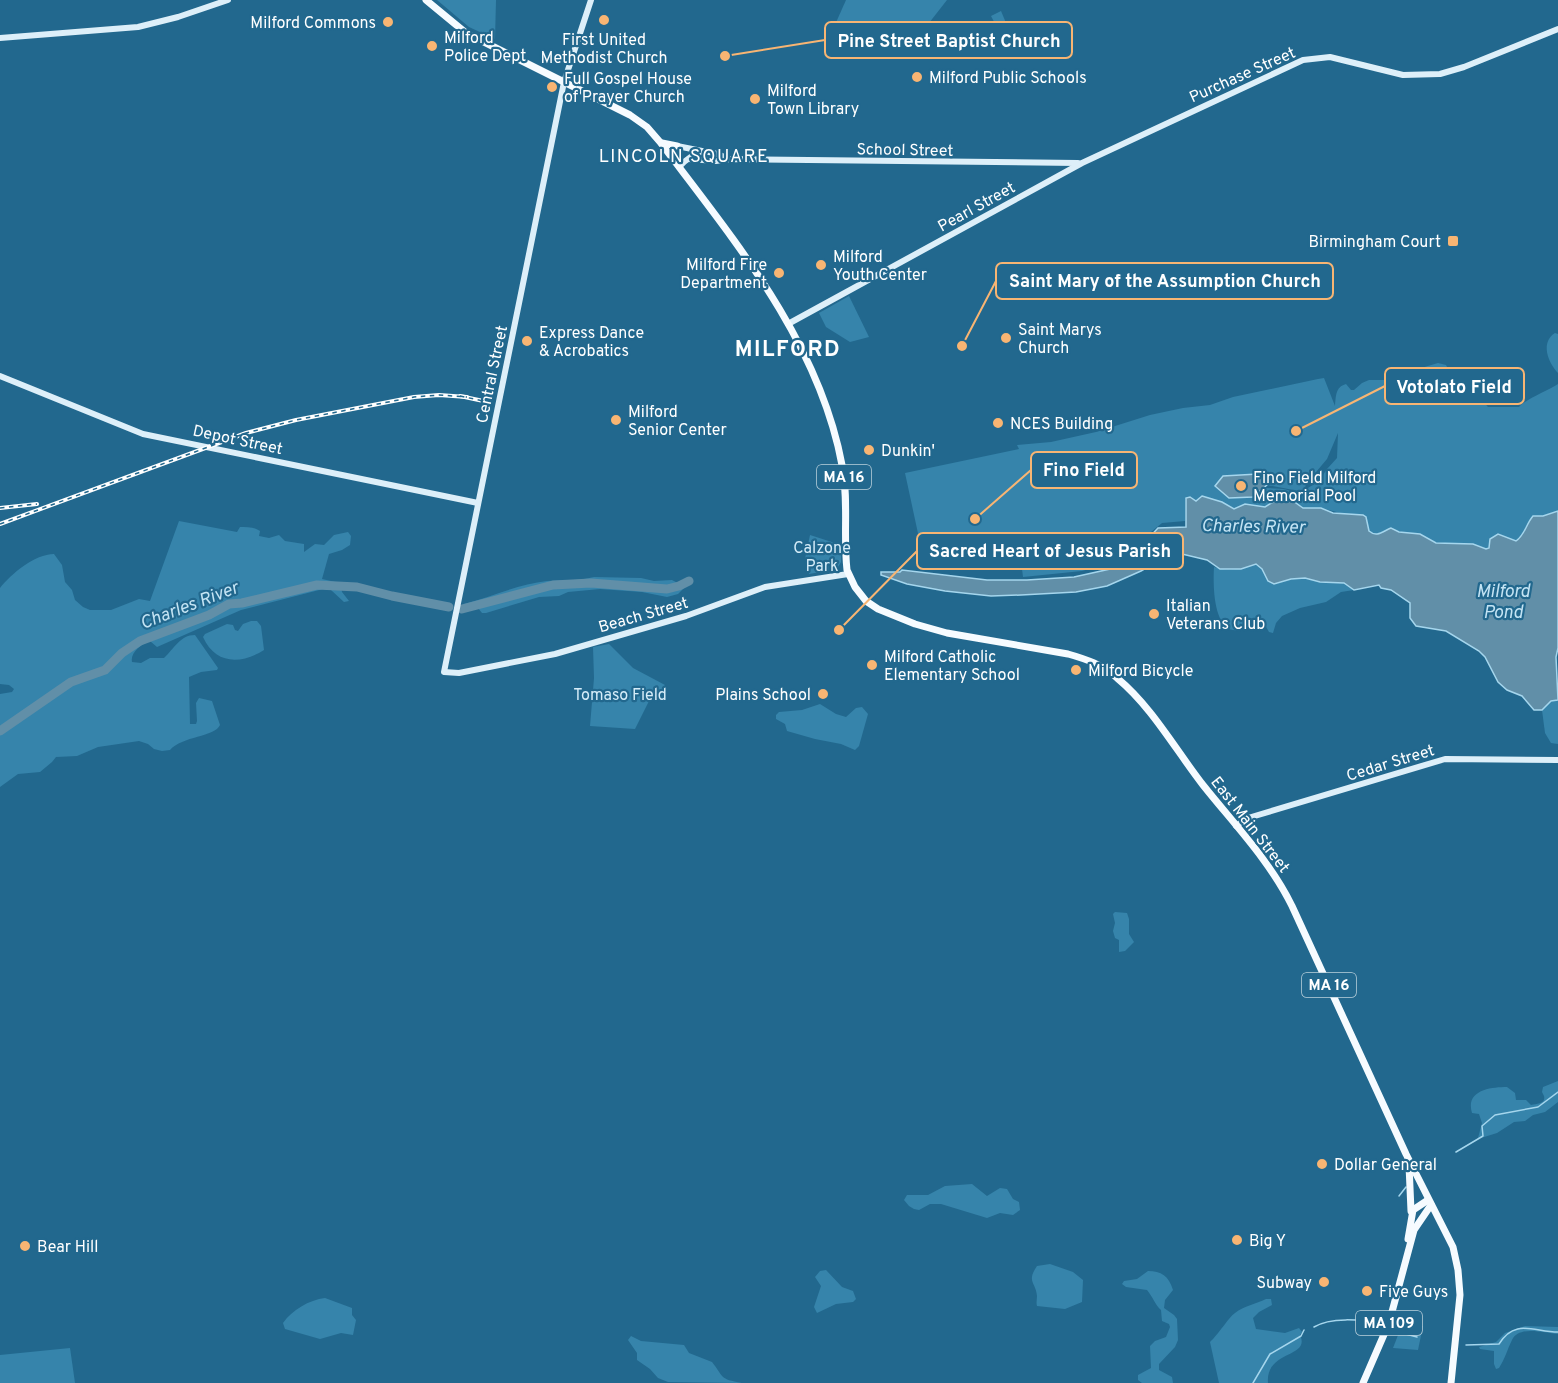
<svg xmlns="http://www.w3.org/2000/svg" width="1558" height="1383" font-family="Overpass,sans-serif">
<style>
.green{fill:#3684ab;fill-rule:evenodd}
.water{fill:#618fa8;stroke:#a5d6ed;stroke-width:1.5}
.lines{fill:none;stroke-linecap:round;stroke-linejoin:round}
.stream{stroke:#a5d6ed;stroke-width:1.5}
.river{stroke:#618fa8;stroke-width:9}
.secondary{stroke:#ddeff9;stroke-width:6}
.primary{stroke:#f6fbff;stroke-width:7}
.rail-casing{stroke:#fff;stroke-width:4}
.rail{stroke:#22688e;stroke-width:1.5;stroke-dasharray:4.5;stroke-linecap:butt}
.poi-dot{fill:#f8b573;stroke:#22688e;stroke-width:2}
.labels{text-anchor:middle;stroke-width:4.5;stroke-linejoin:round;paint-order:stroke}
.shield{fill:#22688e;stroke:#bdd2dd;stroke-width:1.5}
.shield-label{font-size:15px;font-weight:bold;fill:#fff}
.poi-label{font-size:16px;fill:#fff;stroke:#22688e;text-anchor:start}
.street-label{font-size:16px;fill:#fff;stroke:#22688e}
.park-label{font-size:16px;fill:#d6edf9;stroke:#22688e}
.neighbourhood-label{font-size:18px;letter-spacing:1.5px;fill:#fff;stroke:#22688e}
.water-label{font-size:18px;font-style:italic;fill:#c4e4f4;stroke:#22688e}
.district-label{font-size:22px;font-weight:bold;letter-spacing:1.5px;fill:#fff;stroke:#22688e}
.leader{fill:none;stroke:#f8b573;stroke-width:2}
.callout-dot{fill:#f8b573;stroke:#22688e;stroke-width:2}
.callout{fill:#22688e;stroke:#f8b573;stroke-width:2}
.callout-label{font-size:18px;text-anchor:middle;font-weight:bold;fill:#fff}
</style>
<rect width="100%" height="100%" fill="#22688e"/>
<g class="green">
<polygon points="437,0 496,0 495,39 469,27"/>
<polygon points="846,0 947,0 929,23 883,51 862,51 839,44 834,27"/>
<polygon points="1001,11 1009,30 1003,39 991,16"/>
<polygon points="849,296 869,337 850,342 826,327 819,313"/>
<path d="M1555,333L1558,334V373C1548,363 1540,342 1555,333Z"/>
<path d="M1438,363L1446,365C1458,390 1463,376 1482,380C1487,388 1481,400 1488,407H1519C1526,399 1547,391 1558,384V511L1542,516H1533C1526,524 1525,535 1516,541L1498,534L1489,542L1490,546L1486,549L1473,544L1436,543L1424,536L1399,532L1389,528L1378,534L1371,533L1367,528V520L1359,514H1344L1321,508H1303L1298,504L1273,502L1265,507L1245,504L1234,509L1222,502L1202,496L1196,501L1191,497L1185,499V521L1162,523L1124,554L1100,566L1082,571L1023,577L1022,569H991L941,564L919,538L905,473L1019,449L1017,445L1051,442L1096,432L1150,415L1183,408L1210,405L1233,397L1318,379L1324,378L1335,406C1336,397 1335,387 1346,384L1351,390H1354L1362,383L1369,380H1393L1401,374ZM1338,433L1337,458L1327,469L1319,481L1308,488L1305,492L1297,493L1284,489L1265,488L1267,485L1304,492L1306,484L1327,459Z"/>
<path d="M179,521L237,532L240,527C246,527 255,527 260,531L259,536L269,538L279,535L285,541L304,544V552L315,544L324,545L334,535L348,532L351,536L350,545L342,550L329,554L322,579L340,583L342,592L349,601L344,602L331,590L323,589L241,610L157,647L150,641C141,644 130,653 132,662L141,663L150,658H164C174,649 180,635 195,635L218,668L217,670L201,672L189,677L190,724H196L197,721L196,703L199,698L212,701L220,725C215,737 182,736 170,750L162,751L154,749L148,744L139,741L98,747L77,756L56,757L52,762L40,772L18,774L0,787V694L12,692L14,689L9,685L0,684V588C11,574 35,554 54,554L62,565L65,582L72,590L75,600L83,607L90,610H111L139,599L150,601Z"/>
<polygon points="810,535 841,545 841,562 837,569 809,574 805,559"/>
<path d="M1253,564L1260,566L1268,581L1274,584L1291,579L1305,578L1320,582L1345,583L1354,590L1341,592L1326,602L1300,608L1282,616L1276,623L1273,633L1269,632L1265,625C1262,625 1259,625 1255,625C1247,626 1242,632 1233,630C1213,626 1213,584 1214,567C1225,571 1243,570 1253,564Z"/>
<path d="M594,577L641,578L654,581L672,580L685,587L678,594L667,597L642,592L600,589L568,592L559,596L539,597L486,613H482L478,608L460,613L464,604C491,597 519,584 547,581C563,580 578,581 594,577Z"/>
<path d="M251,621H257L261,626L264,650C240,665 215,664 203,637L205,634L227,624L233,625L235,630L238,631L243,624Z"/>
<polygon points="609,644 633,668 665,685 660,701 649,701 635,729 590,726 594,678 593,647"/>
<polygon points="1558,700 1558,744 1551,743 1545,733 1542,710 1551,701"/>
<polygon points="820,704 836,714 846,717 856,708 862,707 868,714 859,746 855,750 841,744 815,739 787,731 785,724 776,719 776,715 779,712 802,710"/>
<polygon points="1115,912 1127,913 1129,919 1129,934 1134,942 1125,951 1119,952 1119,940 1115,938 1113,931 1115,923 1113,914"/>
<path d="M1558,1081V1102L1545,1112L1533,1115L1525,1121L1514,1122L1497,1133L1481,1138H1478L1482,1123L1479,1114L1472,1113C1465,1090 1491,1087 1507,1087L1515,1093L1516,1100H1526L1531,1105C1537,1104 1546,1104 1544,1096L1542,1092L1543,1087Z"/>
<polygon points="972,1184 987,1196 1000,1188 1007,1189 1013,1199 1019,1202 1020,1210 1013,1215 1000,1213 987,1218 941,1204 930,1204 919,1210 914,1209 909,1206 904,1200 907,1195 928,1195 945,1186"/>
<path d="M1050,1264L1073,1272L1083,1280L1082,1302L1065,1309L1037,1306C1036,1303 1037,1299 1037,1296C1036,1282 1026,1282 1037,1266Z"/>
<polygon points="826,1270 842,1287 853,1291 856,1299 853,1302 836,1304 817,1313 814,1307 821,1286 815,1277 820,1271"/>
<path d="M1148,1271C1161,1271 1169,1276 1173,1290L1165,1300L1164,1308L1174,1315L1177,1319L1178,1340L1175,1347L1159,1364V1370L1172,1377L1173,1383H1142L1138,1380V1375L1151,1368L1150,1346L1155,1341L1166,1337L1170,1327L1169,1324L1162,1321L1161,1310C1155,1305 1153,1297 1147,1290L1126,1287L1122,1284L1124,1281L1137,1279Z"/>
<path d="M325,1298L352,1308V1315L356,1320L353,1335L341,1333L320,1339L285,1329L283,1323C292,1310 309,1300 325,1298Z"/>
<path d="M1266,1299H1271L1272,1305L1259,1312L1253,1318L1256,1329L1285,1333L1299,1328L1302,1332L1300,1335C1311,1358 1265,1350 1268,1383H1219L1210,1342C1218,1335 1229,1317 1235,1313C1244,1306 1256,1304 1266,1299Z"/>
<polygon points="1402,1325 1423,1326 1418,1350 1393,1348"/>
<path d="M1525,1326L1558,1327V1334C1544,1333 1519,1325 1512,1340C1507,1350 1505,1359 1499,1368L1496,1369L1494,1364V1351L1480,1349L1479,1347L1496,1342L1505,1333Z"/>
<path d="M631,1336L641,1341L684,1345L689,1353L712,1362C724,1377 719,1379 742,1383L668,1382L658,1378L650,1369L637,1360V1353L628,1340Z"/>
<polygon points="70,1348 75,1383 0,1383 0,1355"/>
</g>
<g class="water">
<polygon points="1258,474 1267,485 1253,497 1229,498 1215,486 1223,476"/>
<path d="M1202,496L1222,502L1234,509L1245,504L1265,507L1273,502L1289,498L1303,508H1321L1333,513L1363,515L1366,517L1369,531C1377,538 1383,531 1391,528L1399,532L1420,534L1436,543L1473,544L1486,549L1489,548L1490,539L1498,534L1516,541C1525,535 1526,524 1533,516H1543L1558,511V648L1556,657L1558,700L1551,701L1542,710H1534L1522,696L1507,690L1498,682L1485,657L1479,651L1446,631L1416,626L1410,618V603L1391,590L1381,588L1379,585L1354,590L1344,583L1320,582L1305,578L1291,579L1274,584L1268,581L1262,569L1256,564L1241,569H1220L1207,560L1182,554L1158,561L1141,571L1107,586L1076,592L1021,595L991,596L945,591L907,584L881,575V572H900L902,570L987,580H1027L1074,577L1110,569L1114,564L1126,558L1145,542L1158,528L1186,527V498L1190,497L1196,501Z"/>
</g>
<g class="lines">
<g class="stream">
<polyline points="1456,1152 1483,1136 1482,1126 1495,1115 1538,1107 1558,1092"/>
<polyline points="1399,1196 1406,1187"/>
<path d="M1314,1327C1330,1317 1361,1319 1379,1324"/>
<polyline points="1398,1332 1417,1337"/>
<path d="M1466,1345L1499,1344C1515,1318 1534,1332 1558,1332"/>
<polyline points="1253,1383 1270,1354 1301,1336 1304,1330"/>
</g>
<g class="river">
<polyline points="462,609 553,585 591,583 667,589 679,586 689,581"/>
<polyline points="0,731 71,682 105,670 122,653 140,641 209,615 229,604 242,603 317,585 357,587 392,596 449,607"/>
</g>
<g class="secondary">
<polyline points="591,0 564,82 444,672 459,673 555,654 686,616 765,587 848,574"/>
<polyline points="0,38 138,27 178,17 228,0"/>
<polyline points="677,146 702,151"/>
<polyline points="689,159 716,161 728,159 1078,163"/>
<path d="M679,167C695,150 707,147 728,159"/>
<polyline points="788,324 1082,163 1303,60 1330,57 1403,75 1440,74 1464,67 1558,29"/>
<polyline points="0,376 143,434 478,503"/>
<polyline points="1236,826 1248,818 1445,759 1558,760"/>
</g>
<g class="primary">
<path d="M426,0L466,33L630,115L647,127L660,142C734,240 819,341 842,465C849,500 843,535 847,570L855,587L866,601L878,609L915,624L947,633L1068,654C1086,659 1103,665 1117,678C1152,707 1175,749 1203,785C1234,824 1270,861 1292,906L1406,1154L1453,1247L1458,1270L1460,1295L1451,1383"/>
<polyline points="662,143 677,146"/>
<polyline points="1409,1165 1411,1211"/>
<polyline points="1408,1239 1413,1210 1428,1200"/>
<polyline points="1363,1383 1389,1323 1414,1230 1431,1205"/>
</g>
<defs>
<g id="rail">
<polyline points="460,396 488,402"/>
<polyline points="0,508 37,504"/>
<polyline points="0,524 246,433 296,420 414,397 439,395 467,397"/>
</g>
</defs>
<use href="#rail" class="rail-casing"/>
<use href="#rail" class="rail"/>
</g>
<g class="poi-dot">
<circle cx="604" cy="20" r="6"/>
<circle cx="388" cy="22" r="6"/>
<circle cx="432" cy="46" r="6"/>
<circle cx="917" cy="77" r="6"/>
<circle cx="552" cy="87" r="6"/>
<circle cx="755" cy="99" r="6"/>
<rect x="1447" y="235" width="12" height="12" rx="3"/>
<circle cx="821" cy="265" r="6"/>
<circle cx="779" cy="273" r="6"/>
<circle cx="1006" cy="338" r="6"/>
<circle cx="527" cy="341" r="6"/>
<circle cx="616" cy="420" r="6"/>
<circle cx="998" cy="423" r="6"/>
<circle cx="869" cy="450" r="6"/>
<circle cx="1241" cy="486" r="6"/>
<circle cx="1154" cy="614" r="6"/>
<circle cx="872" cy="665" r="6"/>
<circle cx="1076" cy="670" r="6"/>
<circle cx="823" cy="694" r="6"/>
<circle cx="1322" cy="1164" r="6"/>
<circle cx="1237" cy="1240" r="6"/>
<circle cx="25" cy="1246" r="6"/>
<circle cx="1324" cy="1282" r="6"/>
<circle cx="1367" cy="1291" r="6"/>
</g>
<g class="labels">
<g class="shield">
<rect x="817" y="465" width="54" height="24" rx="4.5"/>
<rect x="1302" y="973" width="54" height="24" rx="4.5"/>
<rect x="1356" y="1311" width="66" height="24" rx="4.5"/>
</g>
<g class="shield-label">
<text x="844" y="482">MA 16</text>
<text x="1329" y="990">MA 16</text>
<text x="1389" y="1328">MA 109</text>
</g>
<g class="poi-label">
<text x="376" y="28" text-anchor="end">Milford Commons</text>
<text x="444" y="43">Milford<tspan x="444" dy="18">Police Dept</tspan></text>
<text x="604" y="45" text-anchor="middle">First United<tspan x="604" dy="18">Methodist Church</tspan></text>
<text x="929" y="83">Milford Public Schools</text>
<text x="564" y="84">Full Gospel House<tspan x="564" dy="18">of Prayer Church</tspan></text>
<text x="767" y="96">Milford<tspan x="767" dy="18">Town Library</tspan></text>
<text x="1441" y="247" text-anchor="end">Birmingham Court</text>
<text x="833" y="262">Milford<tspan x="833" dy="18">Youth Center</tspan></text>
<text x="767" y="270" text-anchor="end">Milford Fire<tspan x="767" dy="18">Department</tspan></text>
<text x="1018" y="335">Saint Marys<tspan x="1018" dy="18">Church</tspan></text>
<text x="539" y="338">Express Dance<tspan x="539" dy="18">&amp; Acrobatics</tspan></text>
<text x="628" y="417">Milford<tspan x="628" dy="18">Senior Center</tspan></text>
<text x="1010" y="429">NCES Building</text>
<text x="881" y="456">Dunkin'</text>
<text x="1253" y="483">Fino Field Milford<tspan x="1253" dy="18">Memorial Pool</tspan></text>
<text x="1166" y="611">Italian<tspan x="1166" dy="18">Veterans Club</tspan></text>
<text x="884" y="662">Milford Catholic<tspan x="884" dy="18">Elementary School</tspan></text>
<text x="1088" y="676">Milford Bicycle</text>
<text x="811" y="700" text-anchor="end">Plains School</text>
<text x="1334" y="1170">Dollar General</text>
<text x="1249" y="1246">Big Y</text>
<text x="37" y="1252">Bear Hill</text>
<text x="1312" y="1288" text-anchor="end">Subway</text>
<text x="1379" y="1297">Five Guys</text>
</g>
<g class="street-label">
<text transform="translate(1242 74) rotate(-24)" y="6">Purchase Street</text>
<text transform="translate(905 149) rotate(1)" y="6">School Street</text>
<text transform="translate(976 206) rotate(-29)" y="6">Pearl Street</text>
<text transform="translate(491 374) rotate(-78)" y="6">Central Street</text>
<text transform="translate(238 439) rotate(12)" y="6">Depot Street</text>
<text transform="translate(643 614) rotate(-16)" y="6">Beach Street</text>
<text transform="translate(1390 762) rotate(-17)" y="6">Cedar Street</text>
<text transform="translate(1251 824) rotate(52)" y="6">East Main Street</text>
</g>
<g class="park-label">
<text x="822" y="553">Calzone<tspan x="822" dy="18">Park</tspan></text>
<text x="620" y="700">Tomaso Field</text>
</g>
<g class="neighbourhood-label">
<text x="684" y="162">LINCOLN SQUARE</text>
</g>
<g class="water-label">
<text transform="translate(1253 526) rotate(1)" y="6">Charles River</text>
<text x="1503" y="597">Milford<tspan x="1503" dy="21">Pond</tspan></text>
<text transform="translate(189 605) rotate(-21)" y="6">Charles River</text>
</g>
<g class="district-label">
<text x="788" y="356">MILFORD</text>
</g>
</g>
<path class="leader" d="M725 56L825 40M962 346L996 281M1296 431L1385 386M975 519L1031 470M839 630L917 551"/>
<g class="callout-dot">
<circle cx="725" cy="56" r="6"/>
<circle cx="962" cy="346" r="6"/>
<circle cx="1296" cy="431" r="6"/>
<circle cx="975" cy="519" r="6"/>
<circle cx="839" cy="630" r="6"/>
</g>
<g class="callout">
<rect x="825" y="22" width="247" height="36" rx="6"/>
<rect x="996" y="263" width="337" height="36" rx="6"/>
<rect x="1385" y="368" width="139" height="36" rx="6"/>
<rect x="1031" y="452" width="106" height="36" rx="6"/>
<rect x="917" y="533" width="266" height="36" rx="6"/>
</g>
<g class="callout-label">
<text x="949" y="47">Pine Street Baptist Church</text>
<text x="1165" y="287">Saint Mary of the Assumption Church</text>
<text x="1454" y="393">Votolato Field</text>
<text x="1084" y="476">Fino Field</text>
<text x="1050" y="557">Sacred Heart of Jesus Parish</text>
</g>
</svg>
